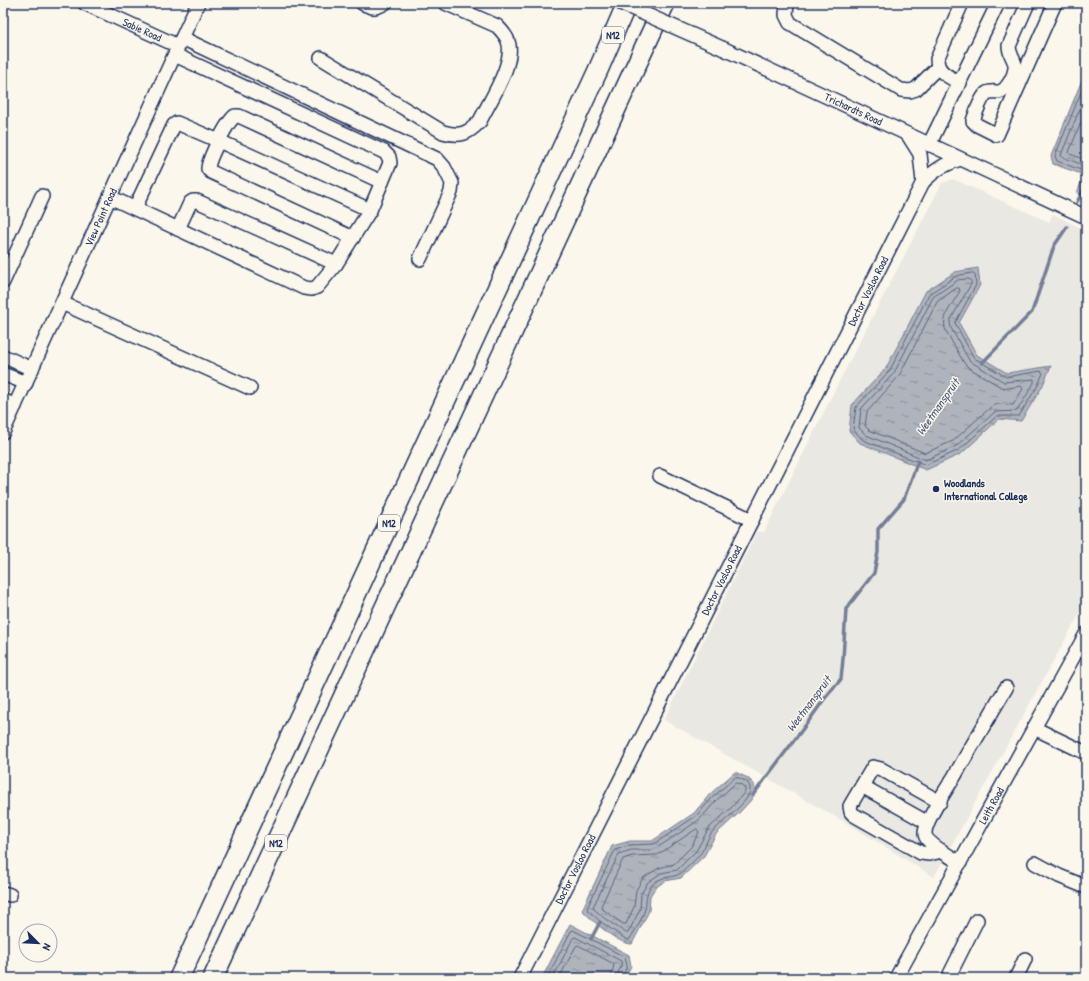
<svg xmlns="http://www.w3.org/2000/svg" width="1089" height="981" font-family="'Patrick Hand',sans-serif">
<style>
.built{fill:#eae8e2}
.water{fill:url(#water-ripples);stroke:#747e96}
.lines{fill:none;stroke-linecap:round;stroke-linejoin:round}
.shore{stroke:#566483;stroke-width:1}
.stream{stroke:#747e96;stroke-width:3.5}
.minor-casing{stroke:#1b2f5e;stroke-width:16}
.highway-casing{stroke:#1b2f5e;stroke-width:22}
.minor{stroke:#fbf7ec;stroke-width:13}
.highway{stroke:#fbf7ec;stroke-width:19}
.minor-bridge-casing{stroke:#1b2f5e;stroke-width:16;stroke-linecap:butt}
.minor-bridge{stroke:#fbf7ec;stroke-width:13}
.poi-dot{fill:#1b2f5e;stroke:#fbf7ec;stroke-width:1.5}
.labels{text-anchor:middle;stroke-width:3;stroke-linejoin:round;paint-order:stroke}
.shield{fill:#fbf7ec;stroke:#5e6b89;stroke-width:1}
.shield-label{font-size:10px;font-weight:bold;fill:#1b2f5e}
.street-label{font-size:11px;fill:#1b2f5e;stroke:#fbf7ec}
.poi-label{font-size:11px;font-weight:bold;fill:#1b2f5e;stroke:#fbf7ec;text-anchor:start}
.water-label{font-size:12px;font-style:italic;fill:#47577a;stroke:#fbf7ec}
</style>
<defs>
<pattern id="water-ripples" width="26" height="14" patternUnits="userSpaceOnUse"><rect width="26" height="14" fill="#afb3bb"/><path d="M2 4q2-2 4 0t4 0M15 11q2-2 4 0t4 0" fill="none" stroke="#8e929b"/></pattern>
</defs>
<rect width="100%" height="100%" fill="#fbf7ec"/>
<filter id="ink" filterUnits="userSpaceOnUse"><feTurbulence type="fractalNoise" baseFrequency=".025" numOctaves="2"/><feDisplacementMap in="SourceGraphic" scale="8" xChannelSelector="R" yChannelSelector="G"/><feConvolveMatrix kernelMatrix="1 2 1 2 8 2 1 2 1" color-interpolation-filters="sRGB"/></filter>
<g filter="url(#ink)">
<polygon class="built" points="953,179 1049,222 1053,214 1086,231 1086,602 934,877 848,824 664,720 757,532 764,532 843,374 942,183"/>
<g class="water">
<polygon points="1086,70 1086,198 1077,193 1084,175 1053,164 1051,156"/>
<polygon points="978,268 980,285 959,323 977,355 1007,373 1051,366 1042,387 1021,421 999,419 961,454 926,470 860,443 849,431 852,405 886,368 926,291 955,272"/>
<path d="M735,772L748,778L754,784L755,792L751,800L739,813L716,834L704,856L681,878L665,881L655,888L650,896L649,911L632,944C617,944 592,920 582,910L612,846L630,841H652L694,813L710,794Z"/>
<polygon points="570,924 629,955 631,966 625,978 542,978"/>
</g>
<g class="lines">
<g class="shore">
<polyline points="1086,80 1055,156 1057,161 1086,172"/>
<polyline points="1086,94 1061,155 1062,157 1086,166"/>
<polyline points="1086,110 1069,152 1070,154 1086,160"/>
<polygon points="973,273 975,274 976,285 955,323 974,358 1006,377 1041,371 1043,373 1038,385 1019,416 997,416 959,450 926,465 863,440 853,429 856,407 890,370 929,294 956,276"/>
<polygon points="968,279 971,280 971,284 951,319 950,323 951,328 969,360 973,363 1004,382 1034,379 1034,383 1017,411 995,412 956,446 926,460 866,435 859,428 861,409 894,373 933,297 958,280"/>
<path d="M957,288H959L960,291C954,302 940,317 946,331L964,363L969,368L1001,387L1008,388L1021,386L1023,389L1013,405L998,404L992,406L953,441L925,453L869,430L865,426L867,412L899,376L937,302Z"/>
<path d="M736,777C742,779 751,782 750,790C750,801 722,822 714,830C707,837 706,847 700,854C695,860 687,868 681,873C673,879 659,875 651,886C645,894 647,901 645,909C642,920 635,930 630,939L627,940L601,922L588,910L587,908L615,850L631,845L654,844L696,816L713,797Z"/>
<polygon points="736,783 742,785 745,788 745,791 743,794 732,807 709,828 696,851 677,870 661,873 648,882 641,894 640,909 628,933 626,933 604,918 594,909 593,907 619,854 631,850 652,850 657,848 699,820 717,800"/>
<polygon points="697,829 699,832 691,847 674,864 659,868 643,878 636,890 634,907 626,924 623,924 601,908 601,906 623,859 632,856 657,855"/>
<polyline points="547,978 571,931 573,930 625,957 627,966 622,978"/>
<path d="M553,978L573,938L575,937L621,961C623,967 617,971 617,978"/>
<polyline points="559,978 576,946 578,945 614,964 611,978"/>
</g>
<g class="stream">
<polyline points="1077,202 1083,191"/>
<polyline points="982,363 1032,312 1054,246 1067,227"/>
<polyline points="753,795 808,722 825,698 841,679 843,659 846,609 874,573 878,552 878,529 904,499 918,461"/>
<polyline points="591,939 600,922"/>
</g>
<defs>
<g id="minor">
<path id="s1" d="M84,3L178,46"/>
<path d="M362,3C372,8 375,9 385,3"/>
<polyline points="787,3 786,15 790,23 901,90 910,91 916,89 938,67"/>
<path d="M1028,3L1009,46C1009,55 1016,61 1015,67C1015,75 1007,90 999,92C995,92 990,91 987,93C982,95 975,115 973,121L977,125L997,135L1055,3"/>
<polyline points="182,38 437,159 444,167 452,183 451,192 420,259"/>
<path id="s2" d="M722,48L1086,217"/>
<path d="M321,58L443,132C460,137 468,134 480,121C489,102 516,62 508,41C506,35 502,31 497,26L445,3"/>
<path d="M960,83C950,77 937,73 937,59L962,3"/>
<polyline points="908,135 920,154 923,182"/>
<polyline points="929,145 998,3"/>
<polyline points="110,197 304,288 312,289 317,287 336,264 370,210 390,163 389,157 384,152 175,55"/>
<polyline points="135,208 174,125 177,123 219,141 370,210"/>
<polyline points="178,229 190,203 193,201 197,201 336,264"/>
<path d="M353,238L211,172L208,169C208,159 227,122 235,116H239L382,182"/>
<polyline points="3,282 42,196"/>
<polyline points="62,303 250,388"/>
<polyline points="3,356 32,369"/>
<polyline points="3,374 26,383"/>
<polyline points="3,400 15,406"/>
<path id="s3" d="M3,432L198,3"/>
<polyline points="660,476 752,520"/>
<polyline points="1034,728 1086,753"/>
<polyline points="862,786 928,823"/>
<polyline points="940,802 881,769 873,767 850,806 851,812 854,815 921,853 929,854 942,851"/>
<path d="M960,863C952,857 926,844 925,834C924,823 947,788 954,777C971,747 989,717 1006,688"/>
<polyline points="1035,863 1059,876 1086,887"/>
<polyline points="3,893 10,895"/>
<path id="s4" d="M520,978L923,182C935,170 943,165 960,159"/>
<path id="s5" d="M896,978L1086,634"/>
<polyline points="948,978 977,920"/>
<polyline points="1016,978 1025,959"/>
</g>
<g id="highway">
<polyline points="179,978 599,68 627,3"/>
<polyline points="213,978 665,3"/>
</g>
</defs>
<use href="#minor" class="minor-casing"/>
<use href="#highway" class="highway-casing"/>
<use href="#minor" class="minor"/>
<use href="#highway" class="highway"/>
<defs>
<polyline id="minor-bridge" points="620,3 722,48"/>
</defs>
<use href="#minor-bridge" class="minor-bridge-casing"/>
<use href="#minor-bridge" class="minor-bridge"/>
</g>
</g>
<circle class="poi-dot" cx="936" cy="489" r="4"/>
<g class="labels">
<g class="shield">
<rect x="602" y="27" width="22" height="16" rx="3"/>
<rect x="378" y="515" width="22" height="16" rx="3"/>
<rect x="265" y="835" width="22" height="16" rx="3"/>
</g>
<g class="shield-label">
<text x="613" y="39">N12</text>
<text x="389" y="527">N12</text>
<text x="276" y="847">N12</text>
</g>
<g class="street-label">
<text dy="4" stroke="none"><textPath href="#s1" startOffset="64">Sabie Road</textPath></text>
<text dy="4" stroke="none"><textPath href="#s2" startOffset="145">Trichardts Road</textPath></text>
<text dy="4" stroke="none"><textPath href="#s3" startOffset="236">View Point Road</textPath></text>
<text dy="4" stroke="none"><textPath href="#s4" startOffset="770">Doctor Vosloo Road</textPath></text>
<text dy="4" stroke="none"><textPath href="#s4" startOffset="446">Doctor Vosloo Road</textPath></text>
<text dy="4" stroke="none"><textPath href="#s5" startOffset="197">Leith Road</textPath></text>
<text dy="4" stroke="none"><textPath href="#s4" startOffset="122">Doctor Vosloo Road</textPath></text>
</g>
<g class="poi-label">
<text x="944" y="487">Woodlands<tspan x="944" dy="13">International College</tspan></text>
</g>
<g class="water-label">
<text transform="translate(938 407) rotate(-55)" y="4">Weetmanspruit</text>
<text transform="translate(809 704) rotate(-53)" y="4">Weetmanspruit</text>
</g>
</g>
<rect width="1089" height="981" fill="none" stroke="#fbf7ec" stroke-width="16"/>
<rect x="8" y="8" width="1073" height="965" fill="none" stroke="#1b2f5e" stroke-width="1.5" filter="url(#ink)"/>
<g transform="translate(38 943) rotate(114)"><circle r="19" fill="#fbf7ec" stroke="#a1a7b3"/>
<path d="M0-3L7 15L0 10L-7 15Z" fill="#1b2f5e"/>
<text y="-6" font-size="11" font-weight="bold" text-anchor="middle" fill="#1b2f5e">N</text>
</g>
</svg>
